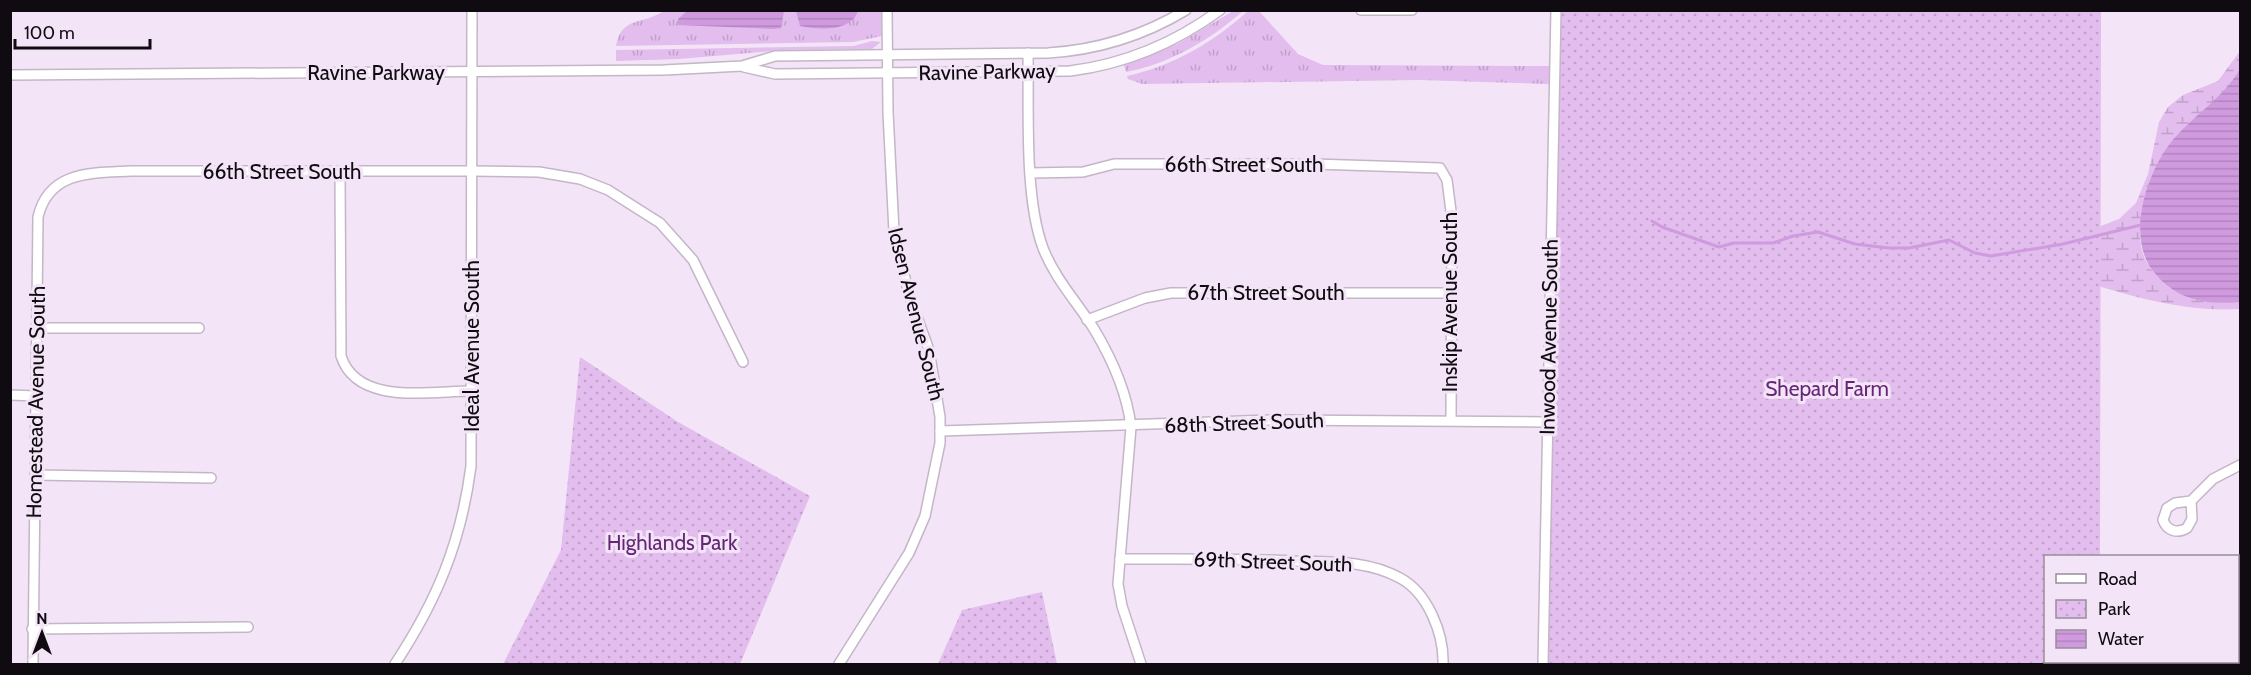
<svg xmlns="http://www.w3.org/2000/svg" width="2251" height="675" font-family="Cabin,sans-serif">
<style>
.grass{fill:url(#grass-tufts)}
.wetland{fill:url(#wetland-marsh)}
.park{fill:url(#park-dots)}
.water{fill:url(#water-rules)}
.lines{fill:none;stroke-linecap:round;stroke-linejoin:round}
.stream{stroke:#d09adf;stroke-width:3}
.minor-casing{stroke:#c3b6c7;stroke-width:12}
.minor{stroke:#fff;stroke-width:9}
.labels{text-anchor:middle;stroke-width:6;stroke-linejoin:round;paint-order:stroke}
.street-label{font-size:21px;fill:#0f0b10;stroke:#f3e5f7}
.park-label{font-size:21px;fill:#662677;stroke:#f3e5f7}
</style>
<defs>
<pattern id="grass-tufts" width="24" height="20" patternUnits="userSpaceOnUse" patternTransform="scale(1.5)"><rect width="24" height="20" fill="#e2bded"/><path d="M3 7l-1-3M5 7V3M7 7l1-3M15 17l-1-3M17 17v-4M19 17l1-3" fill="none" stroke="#c1a1ca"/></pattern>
<pattern id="wetland-marsh" width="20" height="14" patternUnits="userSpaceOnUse" patternTransform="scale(1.5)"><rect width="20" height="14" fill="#e2bded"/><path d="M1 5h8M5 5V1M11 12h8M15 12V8" fill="none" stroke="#c1a1ca"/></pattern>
<pattern id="park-dots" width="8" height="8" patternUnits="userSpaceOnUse" patternTransform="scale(1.5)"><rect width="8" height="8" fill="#e2bded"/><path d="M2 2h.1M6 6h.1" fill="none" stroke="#c1a1ca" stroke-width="1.8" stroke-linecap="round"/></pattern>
<pattern id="water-rules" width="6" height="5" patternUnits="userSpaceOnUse" patternTransform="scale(1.5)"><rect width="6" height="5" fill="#d09adf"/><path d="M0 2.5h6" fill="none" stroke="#b183be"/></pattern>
</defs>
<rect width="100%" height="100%" fill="#f3e5f7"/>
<g class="grass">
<path d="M1249,10L1259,11L1298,54L1323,65L1549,66V84L1418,80L1142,84L1128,79L1127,76C1173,66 1214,42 1249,10Z"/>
<path d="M664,11H881L882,36L853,42L616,46C621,16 643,25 664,11Z"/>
<path d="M1233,11H1243C1210,40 1169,64 1126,72L1124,65L1179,43Z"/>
<polygon points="872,41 881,42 872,49 784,50 679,59 616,61 616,50 854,46"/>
</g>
<path class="wetland" d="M2240,51C2240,57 2242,65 2240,69C2229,102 2188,119 2169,146C2154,166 2146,193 2142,218C2138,239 2140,256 2154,273C2177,301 2207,304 2240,302V309C2176,313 2116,291 2055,273L2088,231L2119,219L2136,203L2148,174L2159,122L2168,107L2183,95L2218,81Z"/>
<g class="park">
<polygon points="1561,11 2101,11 2100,556 2046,556 2046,662 2238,662 2238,606 2240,606 2240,664 1548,664"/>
<polygon points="580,357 678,422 810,496 740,664 503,664 561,550"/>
<polygon points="1042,592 1057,664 938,664 962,610"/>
</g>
<g class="water">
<polygon points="687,11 784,11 781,28 775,29 678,25 678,19"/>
<path d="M796,11V10L858,11C851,32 819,30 800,26Z"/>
<path d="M2240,69V302C2209,305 2179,301 2157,276C2125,243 2144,179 2169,145C2190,117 2222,100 2240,69Z"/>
</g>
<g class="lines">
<polyline class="stream" points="1652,221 1662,227 1719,247 1734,243 1773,243 1793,236 1818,232 1855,244 1889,248 1909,248 1949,240 1975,253 1991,256 2063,244 2141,225"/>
<defs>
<g id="minor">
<polyline points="1361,10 1412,10"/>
<path d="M1028,53C1029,109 1024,197 1043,248C1055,279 1077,302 1094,329C1112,359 1127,392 1131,427L1118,584L1122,606L1141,664"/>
<path d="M744,67L775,74L1070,71C1126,64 1175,43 1220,10"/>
<path d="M10,75L664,70L742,66L775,56L1048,53C1097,50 1143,36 1186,10"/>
<path d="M340,172L341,356C357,406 430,391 472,391"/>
<polyline points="1032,173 1083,172 1114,164 1314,164 1440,168 1447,180 1452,219 1451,420"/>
<polyline points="1087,320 1145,298 1171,293 1451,293"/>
<polyline points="37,328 199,328"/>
<polyline points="10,395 36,396"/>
<polyline points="940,431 1275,420 1548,422"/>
<polyline points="35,475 211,478"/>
<path d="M2191,501L2175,503L2167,508L2163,520C2167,531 2177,534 2187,528L2192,519L2191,501L2213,479L2240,465"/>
<path d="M1120,559C1178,559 1236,558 1294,561C1331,562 1367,560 1400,578C1428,593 1444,634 1443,664"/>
<polyline points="32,629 248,627"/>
<path d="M33,664L38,217C49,170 93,173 131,171H472L539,172L580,179L608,190L660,223L693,260L743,362"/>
<path d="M395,664C437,600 461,543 471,466L472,10"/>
<polyline points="839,664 909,553 925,516 940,443 940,417 929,350 909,295 894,232 888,112 887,10"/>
<polyline points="1543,664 1556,10"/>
</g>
</defs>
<use href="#minor" class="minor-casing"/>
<use href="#minor" class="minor"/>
</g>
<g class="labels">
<g class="street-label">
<text transform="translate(987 72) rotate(-1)" y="7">Ravine Parkway</text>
<text x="376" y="80">Ravine Parkway</text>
<text x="1244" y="172">66th Street South</text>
<text x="282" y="179">66th Street South</text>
<text x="1266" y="300">67th Street South</text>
<text transform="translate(1450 302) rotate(-90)" y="7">Inskip Avenue South</text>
<text transform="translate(916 314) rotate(76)" y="7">Idsen Avenue South</text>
<text transform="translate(1549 337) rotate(-89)" y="7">Inwood Avenue South</text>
<text transform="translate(472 346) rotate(-90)" y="7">Ideal Avenue South</text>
<text transform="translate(36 402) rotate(-89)" y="7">Homestead Avenue South</text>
<text transform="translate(1244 423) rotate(-2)" y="7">68th Street South</text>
<text transform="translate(1273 562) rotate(2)" y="7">69th Street South</text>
</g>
<g class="park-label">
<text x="1827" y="396">Shepard Farm</text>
<text x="672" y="550">Highlands Park</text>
</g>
</g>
<rect width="2251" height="675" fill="none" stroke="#0f0b10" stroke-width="24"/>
<rect x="2044" y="555" width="195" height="108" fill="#f3e5f7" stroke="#988e9b" stroke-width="1.5"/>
<rect x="2056" y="574" width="30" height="9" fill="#ffffff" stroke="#988e9b" stroke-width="1.5"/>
<text x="2098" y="585" font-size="18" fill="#0f0b10">Road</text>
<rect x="2056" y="600" width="30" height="18" fill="url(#park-dots)" stroke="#988e9b" stroke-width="1.5"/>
<text x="2098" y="615" font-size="18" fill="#0f0b10">Park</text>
<rect x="2056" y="630" width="30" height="18" fill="url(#water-rules)" stroke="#988e9b" stroke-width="1.5"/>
<text x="2098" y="645" font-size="18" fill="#0f0b10">Water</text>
<g transform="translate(42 633)" stroke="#f3e5f7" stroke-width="4.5" paint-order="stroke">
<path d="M0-4.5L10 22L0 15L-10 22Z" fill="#0f0b10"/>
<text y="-9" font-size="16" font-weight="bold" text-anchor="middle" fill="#0f0b10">N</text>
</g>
<path d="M15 39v9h135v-9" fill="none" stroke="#0f0b10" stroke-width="3"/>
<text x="24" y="39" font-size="18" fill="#0f0b10" stroke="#f3e5f7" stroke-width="4.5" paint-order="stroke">100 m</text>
</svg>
